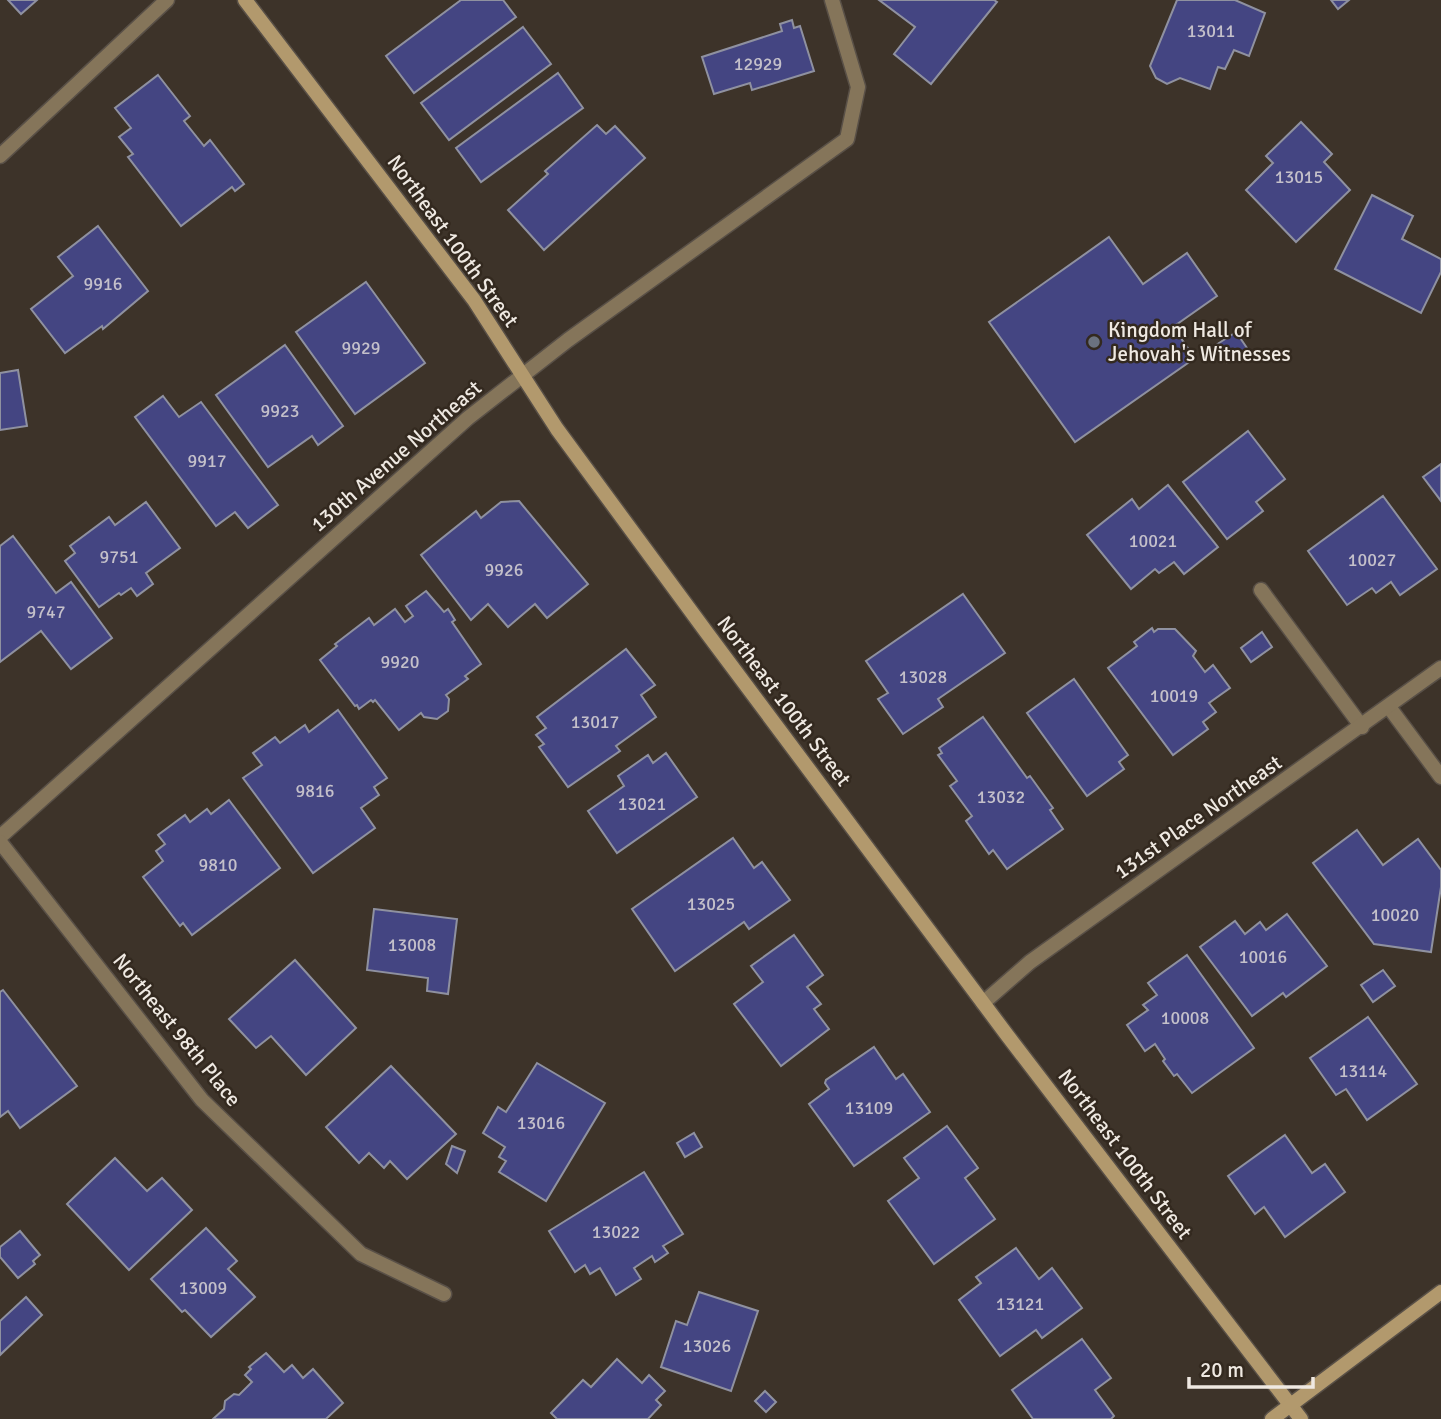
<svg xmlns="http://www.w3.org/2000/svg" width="1441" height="1419" font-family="Signika,sans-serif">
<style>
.building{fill:#444582;stroke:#8f91a0;stroke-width:2}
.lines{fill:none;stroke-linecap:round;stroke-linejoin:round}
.lane-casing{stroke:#595047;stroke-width:17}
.street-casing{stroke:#595047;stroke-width:17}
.secondary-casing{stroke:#595047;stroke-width:17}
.lane{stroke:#85755a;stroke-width:14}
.street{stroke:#85755a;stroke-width:14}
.secondary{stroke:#b2996d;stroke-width:14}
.worship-dot{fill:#6b7280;stroke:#33291f;stroke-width:2.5}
.labels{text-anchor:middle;stroke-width:5;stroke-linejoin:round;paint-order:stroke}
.number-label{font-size:18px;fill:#c4c0ca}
.street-label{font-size:21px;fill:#efe9e2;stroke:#33291f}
.poi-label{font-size:21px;fill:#efe9e2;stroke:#33291f;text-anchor:start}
</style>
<rect width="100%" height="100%" fill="#3d3329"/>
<g class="building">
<polygon points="8,0 37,0 21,14"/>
<polygon points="461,0 503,0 516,17 414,93 386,56"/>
<polygon points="879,0 994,0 997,2 931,84 894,54 915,27"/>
<polygon points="1177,0 1235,0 1265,13 1249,56 1234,50 1225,69 1218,67 1210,89 1180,78 1167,84 1156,78 1150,66"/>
<polygon points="1331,0 1349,0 1338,9"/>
<polygon points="792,20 794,28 800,26 814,71 752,90 750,83 714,94 702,57 782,31 780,24"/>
<polygon points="523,27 551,64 449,140 421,103"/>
<polygon points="558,73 583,108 481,182 456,148"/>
<polygon points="158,75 190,116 184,121 204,146 210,140 244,184 235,191 232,187 181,226 128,157 133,154 119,137 131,128 115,108"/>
<polygon points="1301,122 1332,154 1324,162 1350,190 1296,242 1246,190 1273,163 1266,156"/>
<polygon points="597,125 606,134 615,126 645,158 544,250 508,210 548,174 545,171"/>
<polygon points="1372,195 1413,216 1402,239 1441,259 1441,272 1421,313 1335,269"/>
<polygon points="98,226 148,291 103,329 102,326 65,353 31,309 73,276 58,257"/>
<polygon points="1109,237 1143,284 1187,253 1217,296 1173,327 1195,358 1075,442 989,322"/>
<polygon points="366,282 425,363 355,414 296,332"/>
<polygon points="1236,332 1247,348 1227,362 1216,345"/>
<polygon points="285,345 343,426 318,445 312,436 268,467 216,395"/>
<polygon points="18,370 27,426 0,430 0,373"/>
<polygon points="163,396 179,417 201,402 278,505 248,528 235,512 216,526 135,417"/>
<polygon points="1248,431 1285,479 1256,502 1263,511 1227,539 1183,482"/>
<polygon points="1441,464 1441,501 1423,477"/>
<polygon points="1168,485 1218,547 1184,574 1174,562 1159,573 1155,569 1131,589 1087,535 1132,499 1139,509"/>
<polygon points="1383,496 1437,569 1400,595 1391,582 1376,593 1372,588 1347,605 1308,551"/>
<polygon points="519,501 588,584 547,618 535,604 508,627 488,604 471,620 421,555 476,511 481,518 501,502"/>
<polygon points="146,502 180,548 146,573 153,584 137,596 131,588 121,595 119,593 99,607 65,561 75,553 70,546 109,517 115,525"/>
<polygon points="13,536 56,593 71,582 112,638 71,669 41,631 0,662 0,546"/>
<polygon points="426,591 444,612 448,609 455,620 452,622 481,664 465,676 468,679 446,695 449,699 448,711 437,719 424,717 421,713 399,730 375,700 373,702 371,700 359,709 357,705 355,706 320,660 337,646 335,644 369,618 374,625 395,609 405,622 413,616 406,606"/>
<polygon points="963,594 1005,653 938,699 943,707 903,734 878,699 888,693 866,661"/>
<polygon points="1152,628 1154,632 1158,629 1175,629 1196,651 1193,656 1205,672 1213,665 1230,688 1209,703 1216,712 1203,722 1208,729 1173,755 1108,668 1137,646 1134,642"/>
<polygon points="1262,632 1272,647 1251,662 1241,648"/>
<polygon points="626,649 655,685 641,695 656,717 616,746 620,751 568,787 539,747 544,744 536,735 546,728 537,717"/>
<polygon points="1074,679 1128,755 1119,762 1124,769 1087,796 1027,713"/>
<polygon points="338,710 387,778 374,787 379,795 361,808 375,828 313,873 243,778 262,765 253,753 275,737 280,743 305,725 309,732"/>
<polygon points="983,717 1027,778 1030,776 1053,808 1050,810 1063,829 1007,869 993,850 989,854 966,821 972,816 950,786 957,781 938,755 942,753 939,748"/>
<polygon points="666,753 697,797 617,853 588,811 624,786 618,776 648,755 653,763"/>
<polygon points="229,800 280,868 192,935 183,923 180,926 143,877 163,861 156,851 165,844 158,835 185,815 190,822 207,809 211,814"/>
<polygon points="1357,830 1383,865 1418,839 1441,870 1441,887 1431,952 1374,944 1313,863"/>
<polygon points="733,838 754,868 762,862 790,900 749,929 744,922 675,971 632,909"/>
<polygon points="374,909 457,919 448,994 427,991 428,978 367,970"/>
<polygon points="1287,914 1327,966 1286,997 1283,993 1252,1016 1200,947 1235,921 1245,934 1260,922 1266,930"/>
<polygon points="794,935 823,975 807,987 821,1004 814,1009 829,1029 781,1066 734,1004 763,982 751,966"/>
<polygon points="1187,955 1254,1048 1192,1093 1177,1074 1174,1076 1163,1061 1165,1059 1155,1044 1145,1051 1127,1025 1148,1010 1143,1005 1157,995 1148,983"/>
<polygon points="295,960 356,1028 306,1075 271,1036 256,1048 229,1019"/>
<polygon points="1383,970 1395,986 1373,1002 1361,985"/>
<polygon points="3,990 77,1086 20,1128 8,1111 0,1117 0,992"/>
<polygon points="1368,1017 1417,1084 1367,1120 1346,1089 1336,1095 1310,1058"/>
<polygon points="874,1047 896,1079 903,1074 930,1112 854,1166 809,1104 829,1089 825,1083 826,1080"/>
<polygon points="537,1063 605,1103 546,1201 499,1172 506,1161 499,1157 505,1147 483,1133 498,1107 506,1112"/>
<polygon points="391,1066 456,1134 407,1179 390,1161 384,1168 369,1153 359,1163 326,1127"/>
<polygon points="947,1126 978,1168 965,1178 995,1219 934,1264 888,1201 919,1178 904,1158"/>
<polygon points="694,1133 702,1147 685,1157 677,1143"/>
<polygon points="1285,1135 1312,1173 1325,1164 1345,1192 1285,1237 1264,1207 1255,1214 1228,1176"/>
<polygon points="452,1146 465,1151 457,1173 446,1164"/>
<polygon points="115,1158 147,1191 162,1178 192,1210 129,1270 67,1204"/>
<polygon points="644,1172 683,1234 663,1246 668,1253 655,1262 652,1256 634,1268 641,1279 616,1295 600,1268 590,1274 585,1265 575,1272 549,1231"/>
<polygon points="206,1228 237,1261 228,1269 255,1297 211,1337 185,1310 182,1312 151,1279"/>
<polygon points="20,1231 40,1255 33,1261 35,1264 18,1278 0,1257 0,1247"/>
<polygon points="1016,1248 1039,1279 1052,1268 1082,1308 1042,1338 1036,1330 1000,1356 959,1300 981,1283 976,1277"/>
<polygon points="699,1292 758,1311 731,1391 661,1367 676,1321 687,1325"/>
<polygon points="26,1297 42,1315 0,1355 0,1321"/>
<polygon points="1082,1339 1111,1378 1095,1390 1114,1416 1111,1419 1033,1419 1012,1390"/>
<polygon points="266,1353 284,1372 292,1365 303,1378 313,1369 343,1403 326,1419 213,1419 224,1409 225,1401 234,1394 239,1395 252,1382 245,1375 251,1369 249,1367"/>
<polygon points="617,1359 642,1383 649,1375 665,1391 656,1400 661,1405 648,1419 557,1419 551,1413 583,1380 591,1387"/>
<polygon points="765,1391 776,1402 766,1412 755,1401"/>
</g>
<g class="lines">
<defs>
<g id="lane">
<polyline points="1261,590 1362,727"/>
<polyline points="1389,707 1441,777"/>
</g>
<g id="street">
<polyline points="0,156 167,0"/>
<polyline points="0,837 468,418 568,340 847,139 858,87 832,0"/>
<polyline points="0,842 202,1100 361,1254 444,1294"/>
<polyline points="983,1003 1030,962 1441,668"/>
</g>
<g id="secondary">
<polyline points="245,0 474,300 557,429 707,633 1007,1035 1301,1419"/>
<polyline points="1272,1419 1441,1292"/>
</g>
</defs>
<use href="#lane" class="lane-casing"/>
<use href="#street" class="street-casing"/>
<use href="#secondary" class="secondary-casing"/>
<use href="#lane" class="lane"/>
<use href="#street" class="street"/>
<use href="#secondary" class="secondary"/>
</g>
<circle class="worship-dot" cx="1094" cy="342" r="7"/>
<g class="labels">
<g class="number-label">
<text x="1211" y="37">13011</text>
<text x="758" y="70">12929</text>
<text x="1299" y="183">13015</text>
<text x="103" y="290">9916</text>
<text x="361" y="354">9929</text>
<text x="280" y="417">9923</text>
<text x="207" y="467">9917</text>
<text x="1153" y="547">10021</text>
<text x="119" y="563">9751</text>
<text x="1372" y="566">10027</text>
<text x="504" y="576">9926</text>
<text x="46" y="618">9747</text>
<text x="400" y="668">9920</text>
<text x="923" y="683">13028</text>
<text x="1174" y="702">10019</text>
<text x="595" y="728">13017</text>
<text x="315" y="797">9816</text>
<text x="1001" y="803">13032</text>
<text x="642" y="810">13021</text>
<text x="218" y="871">9810</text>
<text x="711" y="910">13025</text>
<text x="1395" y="921">10020</text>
<text x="412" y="951">13008</text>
<text x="1263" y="963">10016</text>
<text x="1185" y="1024">10008</text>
<text x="1363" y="1077">13114</text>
<text x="869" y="1114">13109</text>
<text x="541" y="1129">13016</text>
<text x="616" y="1238">13022</text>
<text x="203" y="1294">13009</text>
<text x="1020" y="1310">13121</text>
<text x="707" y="1352">13026</text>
</g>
<g class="street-label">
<text transform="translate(453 241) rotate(54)" y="7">Northeast 100th Street</text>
<text transform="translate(396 456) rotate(-41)" y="7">130th Avenue Northeast</text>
<text transform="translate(784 701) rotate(53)" y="7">Northeast 100th Street</text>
<text transform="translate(1198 817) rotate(-35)" y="7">131st Place Northeast</text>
<text transform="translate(177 1030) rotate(51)" y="7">Northeast 98th Place</text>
<text transform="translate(1125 1154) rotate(53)" y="7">Northeast 100th Street</text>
</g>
<g class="poi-label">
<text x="1108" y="337">Kingdom Hall of<tspan x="1108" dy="24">Jehovah's Witnesses</tspan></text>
</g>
</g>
<path d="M1189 1377v10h124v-10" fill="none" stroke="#efe9e2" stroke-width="3.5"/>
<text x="1200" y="1377" font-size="21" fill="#efe9e2" stroke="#33291f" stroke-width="5" paint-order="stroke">20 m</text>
</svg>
